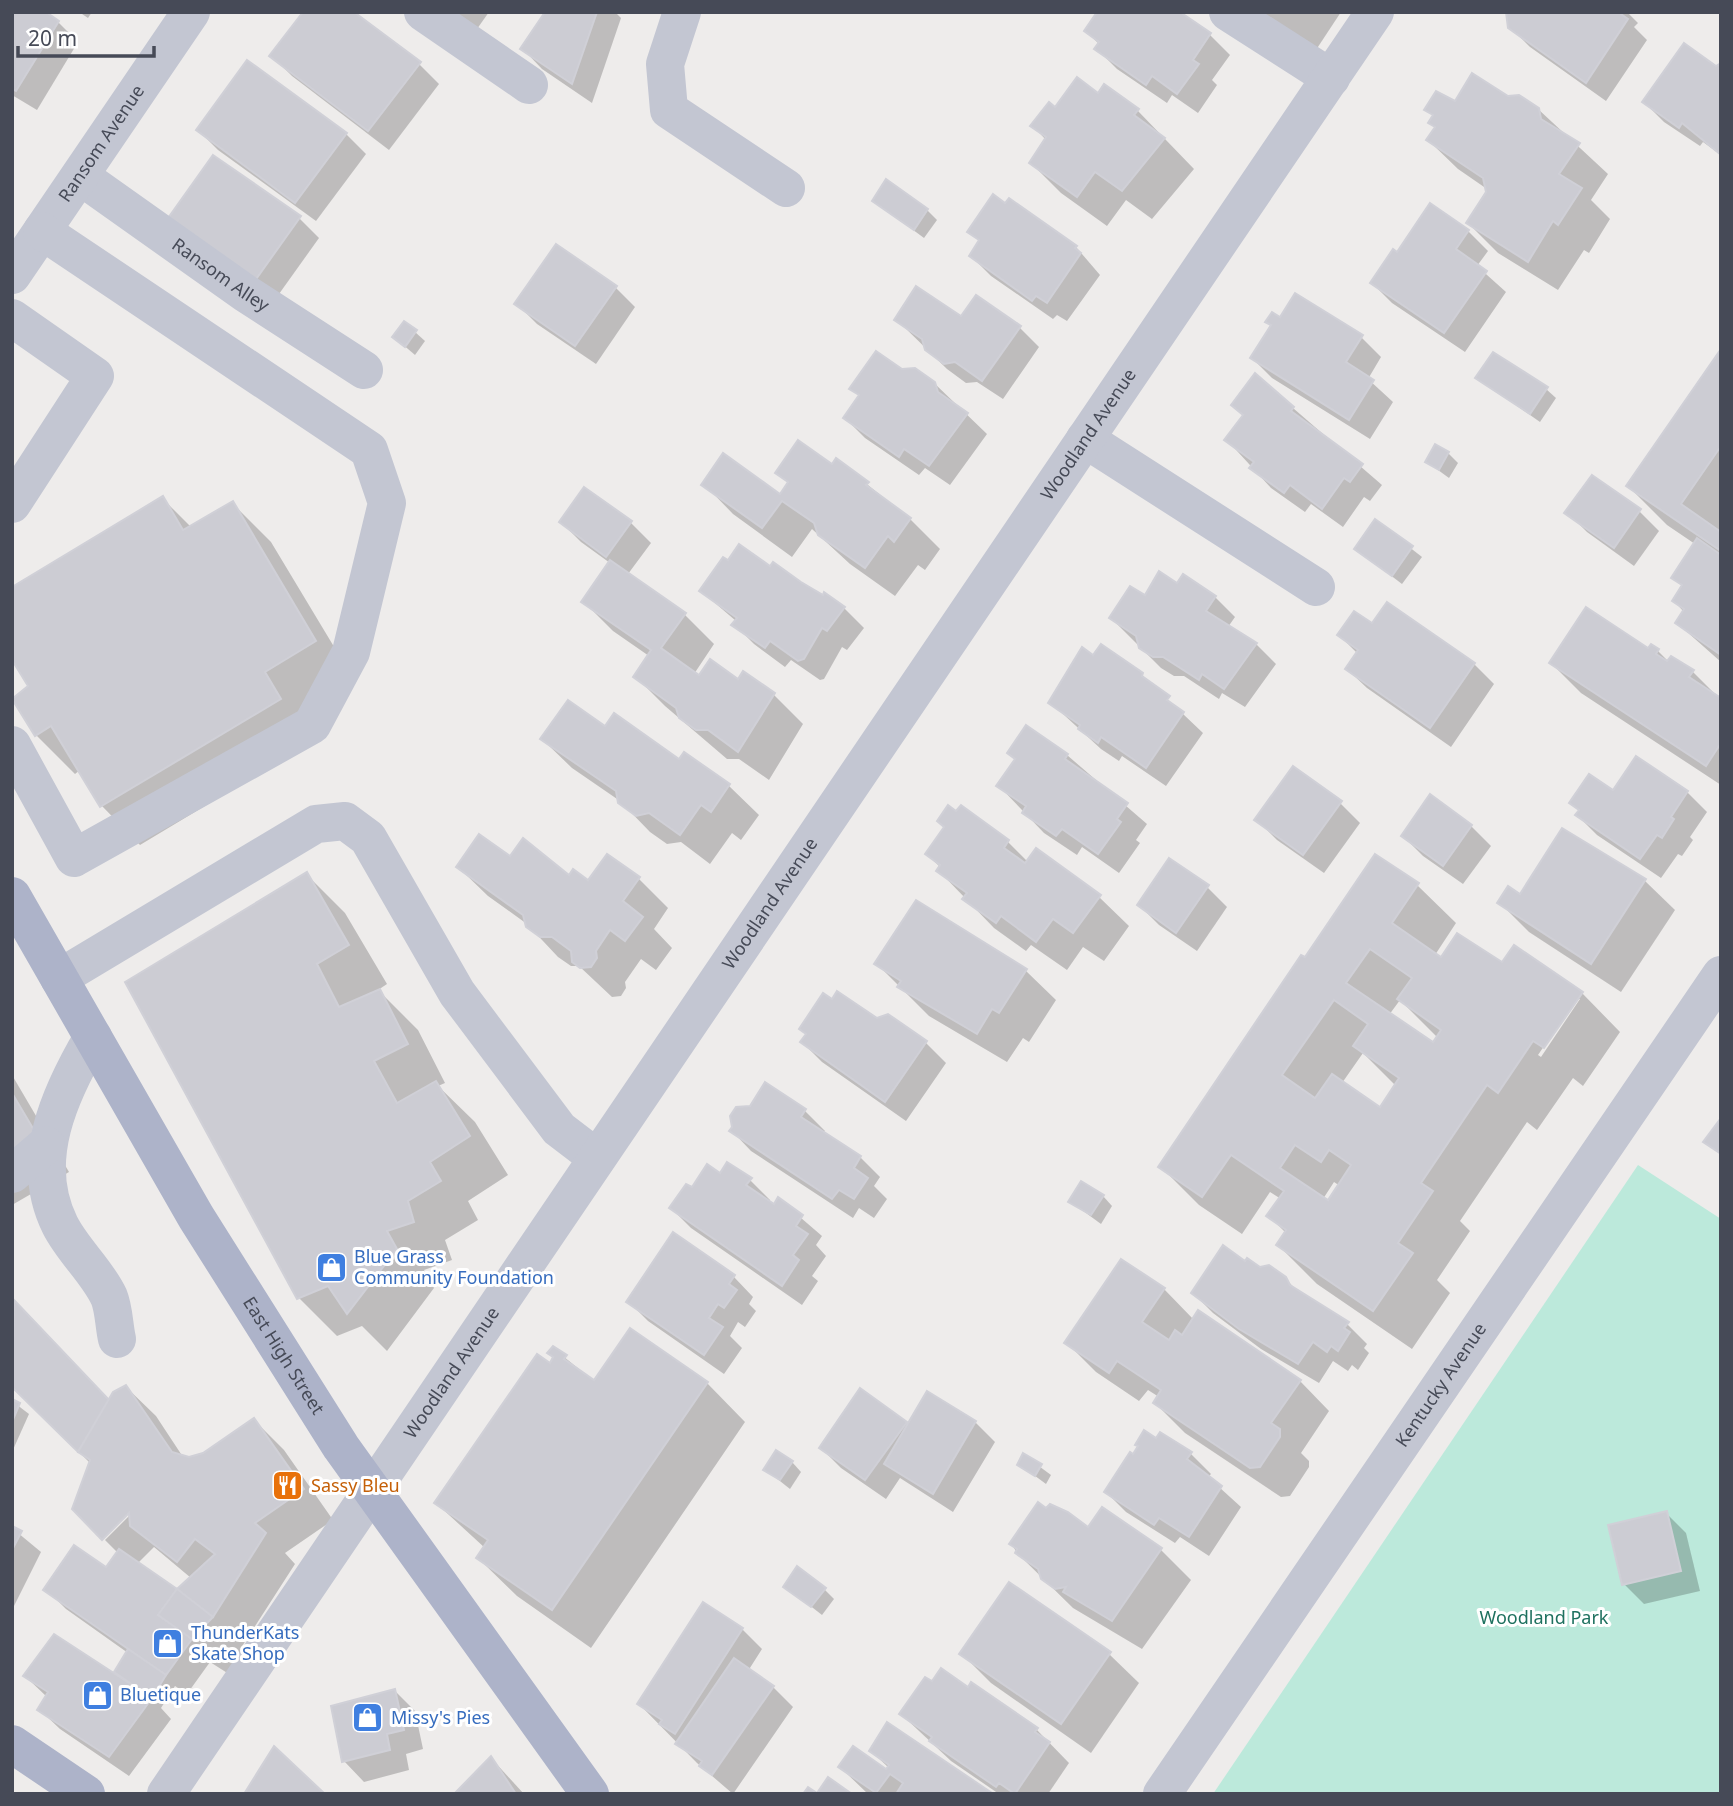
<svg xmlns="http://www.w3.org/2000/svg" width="1733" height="1806" font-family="'Noto Sans',sans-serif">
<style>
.green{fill:#bce9db}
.shadow{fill:#0003;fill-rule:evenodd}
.building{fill:#ccccd3;stroke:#d0d0d7;stroke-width:2;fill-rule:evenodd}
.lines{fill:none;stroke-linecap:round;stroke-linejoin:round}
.minor{stroke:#c3c6d2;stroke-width:38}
.major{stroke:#adb3c9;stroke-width:38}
.labels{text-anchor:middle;stroke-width:6;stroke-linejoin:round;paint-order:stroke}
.street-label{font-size:18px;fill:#464a57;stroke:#fff}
.shop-label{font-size:18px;fill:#366cbe;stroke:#fff;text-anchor:start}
.food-label{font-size:18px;fill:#c56008;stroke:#fff;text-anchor:start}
.park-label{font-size:18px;fill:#1e715f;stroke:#fff}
</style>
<rect width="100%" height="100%" fill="#eeeceb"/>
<polygon class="green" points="1638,1165 1721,1219 1721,1794 1213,1794"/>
<g class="shadow">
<polygon points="12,12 58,22 78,42 37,110 12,95"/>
<polygon points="79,12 92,12 88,18"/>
<polygon points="439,12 489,12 472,36"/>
<polygon points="547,12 615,12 621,18 592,103 542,69 523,49"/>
<polygon points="1240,12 1341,12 1310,59"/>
<polygon points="1508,12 1627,12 1638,23 1634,27 1647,40 1606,101 1530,47 1510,27"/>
<polygon points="1086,31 1210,35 1230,55 1212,80 1217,85 1198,113 1172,95 1167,103 1117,69 1097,49 1099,44"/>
<polygon points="272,56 419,64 439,84 389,150 292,76"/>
<polygon points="1719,64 1721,65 1721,155 1703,142 1700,146 1664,122 1644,102 1716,69"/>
<polygon points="1508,98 1538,109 1608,174 1591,200 1610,219 1589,253 1584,250 1558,290 1498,253 1468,223 1487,189 1458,169 1428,140 1436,128 1430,123 1434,117 1426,109"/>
<polygon points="1055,109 1138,111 1194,169 1152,219 1126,200 1107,226 1061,193 1031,163 1046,140 1033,126"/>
<polygon points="198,130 346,134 366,154 316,221 218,150"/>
<polygon points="874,201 927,210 937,220 924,238"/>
<polygon points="299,218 319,238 269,308 183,247"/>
<polygon points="969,231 1076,247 1100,275 1067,321 1057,315 1053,319 991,276 971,256 980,242"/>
<polygon points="1468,231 1488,251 1477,266 1506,292 1465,352 1392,303 1372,283 1397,255"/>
<polygon points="615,287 635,307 596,364 537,324 517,304"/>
<polygon points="896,319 961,319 1019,327 1039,347 1003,399 977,382 966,383 947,369"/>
<polygon points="1280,319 1361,337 1381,357 1368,379 1393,402 1370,439 1272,378 1252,358"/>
<polygon points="415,332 425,341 415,355 394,337"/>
<polygon points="1721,352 1721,662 1677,623 1684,612 1674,601 1683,587 1673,578 1695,544 1667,525 1628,486"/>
<polygon points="902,371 934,383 987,434 950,485 925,468 919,475 865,438 845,418 860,397 852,389"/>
<polygon points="1477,378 1546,389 1556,398 1540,422"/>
<polygon points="1293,408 1382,485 1370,501 1364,497 1343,527 1311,504 1305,512 1271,488 1227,440 1244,416"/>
<polygon points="1448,453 1458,463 1449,478 1427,462"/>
<polygon points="837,460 910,519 940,549 925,570 918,565 895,596 850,564 812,529 792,557 733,514 704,484 780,497 789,484 777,472 833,467"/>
<polygon points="585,490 631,523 651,543 628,574 685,615 714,644 694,674 699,678 739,681 773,694 803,724 769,780 739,759 727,759 665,706 635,676 649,656 613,631 583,601 610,563 581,542 561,522"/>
<polygon points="163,499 192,528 232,503 271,542 354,680 318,738 140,845 102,806 80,770 75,774 36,735"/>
<polygon points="1639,511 1659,531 1634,566 1587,532 1567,512"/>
<polygon points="1376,521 1422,557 1402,584 1356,549"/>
<polygon points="770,569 844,608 864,628 847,650 842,647 824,679 820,680 791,660 785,667 754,644 734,624 736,621 701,591"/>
<polygon points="1178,585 1215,597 1235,617 1228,627 1256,644 1276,664 1245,707 1222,693 1219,699 1184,676 1174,676 1161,668 1111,618"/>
<polygon points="1373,626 1474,664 1494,684 1451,747 1367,688 1347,669 1357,653 1339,635"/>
<polygon points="1658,651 1669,662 1693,672 1721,700 1721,785 1581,693 1551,663"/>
<polygon points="1093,658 1142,675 1203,733 1166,786 1122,756 1119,761 1101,749 1050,702"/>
<polygon points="1026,727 1067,755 1147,824 1136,840 1140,843 1119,873 1082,847 1077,855 1044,833 999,786 1016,760"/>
<polygon points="605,729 679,761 684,754 729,786 759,815 741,840 732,833 710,864 681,842 667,844 650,832 620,801 572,768 542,739"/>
<polygon points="1687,792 1707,812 1690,837 1693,840 1682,856 1678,854 1661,878 1597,835 1577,815 1580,812 1571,803 1614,793"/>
<polygon points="1340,803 1360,823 1324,873 1277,840 1257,820"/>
<polygon points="961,808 1008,842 1028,862 1099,897 1129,926 1104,961 1083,947 1067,970 1031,945 1026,951 994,928 939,871 941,868 927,854"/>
<polygon points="1471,826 1491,846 1463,884 1423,856 1403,836"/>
<polygon points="511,859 588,883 639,879 668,908 654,929 672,948 656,970 641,959 625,982 626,988 621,996 612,997 579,966 571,966 558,957 527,924 488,896 458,867"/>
<polygon points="307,875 345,913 387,984 378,990 418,1030 445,1083 438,1086 475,1122 508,1175 468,1201 478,1220 445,1240 452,1260 424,1270 434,1288 387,1351 362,1326 337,1336 299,1298"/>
<polygon points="1645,881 1675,910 1621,992 1529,932 1500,903 1520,897"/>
<path d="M1417,885L1456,923L1435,955L1442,959L1503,965L1582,993L1620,1032L1583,1086L1573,1078L1537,1130L1527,1122L1460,1221L1470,1231L1437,1280L1450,1293L1412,1349L1317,1284L1278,1245L1286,1233L1269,1216L1281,1199L1270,1192L1242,1234L1199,1205L1160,1166L1306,959ZM1576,999H1580L1541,1057L1538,1055ZM1400,1000L1438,1038L1433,1045L1389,1015ZM1363,1053L1396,1086L1380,1109L1342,1083ZM1334,1182L1340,1186L1329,1203L1323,1199Z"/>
<polygon points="1207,887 1227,907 1197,951 1159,925 1139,905"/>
<polygon points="916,903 1026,971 1056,1000 1029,1042 1023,1038 1007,1062 929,1016 877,964"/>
<polygon points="887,1016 926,1043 946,1063 906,1121 822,1062 802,1042 808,1036 801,1029"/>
<polygon points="12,1075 69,1172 12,1205"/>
<polygon points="805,1111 825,1131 823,1133 860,1157 880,1177 874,1186 887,1199 874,1218 859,1208 853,1218 751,1151 732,1131"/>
<polygon points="750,1180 770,1200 768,1203 774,1207 779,1199 822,1236 816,1245 826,1256 812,1276 818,1281 802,1305 691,1228 671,1208 692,1189"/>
<polygon points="1103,1196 1112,1206 1101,1224 1071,1202"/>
<polygon points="1246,1263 1285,1278 1299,1293 1347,1324 1367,1344 1364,1348 1369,1353 1358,1370 1352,1365 1348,1371 1333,1361 1319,1383 1261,1349 1213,1313 1193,1293"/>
<polygon points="734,1277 753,1297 749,1304 756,1311 745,1327 738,1322 730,1336 742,1348 724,1374 648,1321 628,1301"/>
<polygon points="1164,1289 1194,1320 1300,1381 1329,1411 1301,1453 1309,1461 1309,1467 1290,1496 1281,1497 1185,1433 1155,1403 1159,1397 1148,1390 1139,1401 1096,1372 1067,1343"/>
<path d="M14,1302L110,1402L126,1387L156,1416L183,1457L204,1455L254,1420L284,1450L333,1520L285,1553L295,1564L241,1648L250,1656L232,1676L210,1662L187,1694L175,1686L161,1708L171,1719L129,1776L60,1729L39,1709L47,1697L25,1676L122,1678L116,1672L128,1653L66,1609L46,1589L106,1569L118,1553L105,1540L136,1509L12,1385ZM154,1547L191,1578L176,1590L137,1564Z"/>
<polygon points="553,1348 595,1382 707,1383 745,1422 591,1648 517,1596 478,1558 485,1548 436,1503 550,1365 555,1358"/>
<polygon points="12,1401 29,1414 12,1452"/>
<polygon points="975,1422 995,1442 953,1512 900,1478 886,1499 841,1468 821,1448 905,1423 909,1426"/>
<polygon points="1157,1440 1191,1454 1211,1474 1208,1477 1241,1507 1209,1556 1180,1537 1175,1543 1126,1512 1106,1492 1134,1456"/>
<polygon points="1024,1455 1051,1475 1046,1484 1019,1464"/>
<polygon points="792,1462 801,1472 790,1489 766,1470"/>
<polygon points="1047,1510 1088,1529 1102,1510 1161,1550 1191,1580 1142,1649 1073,1608 1017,1553 1011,1543"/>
<polygon points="1666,1513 1686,1533 1700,1591 1644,1604 1624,1584"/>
<polygon points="12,1528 41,1552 12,1610"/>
<polygon points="785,1586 824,1589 834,1599 822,1615"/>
<polygon points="742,1629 762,1649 748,1671 773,1687 793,1707 733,1794 697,1763 639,1704"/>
<polygon points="962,1654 1109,1654 1139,1683 1091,1753 991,1683"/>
<polygon points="395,1691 415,1711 423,1749 406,1754 409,1770 364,1782 344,1761"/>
<polygon points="901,1714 1036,1729 1069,1763 1048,1794 999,1794 951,1761"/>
<polygon points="887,1724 989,1794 868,1794 840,1767 887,1771 889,1768 871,1751"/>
<polygon points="491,1758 524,1794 456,1794"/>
</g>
<g class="building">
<polygon points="12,12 46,12 59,21 16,91 12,89"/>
<polygon points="303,12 354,12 421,62 368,131 269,56"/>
<polygon points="545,12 597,12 572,84 520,49"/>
<polygon points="1097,12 1180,12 1211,33 1193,60 1199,64 1177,94 1152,76 1146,85 1094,49 1099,42 1084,31"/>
<polygon points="1506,12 1618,12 1628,19 1586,83 1508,28"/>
<polygon points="1684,43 1716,66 1721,63 1721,155 1682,123 1679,128 1642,102"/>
<polygon points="247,60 347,133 295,203 196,130"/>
<polygon points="1472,73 1508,96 1519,95 1539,108 1541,119 1580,143 1559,174 1582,188 1558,225 1553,221 1528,262 1466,223 1486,192 1483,178 1426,140 1435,127 1428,123 1433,115 1424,110 1436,91 1455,101"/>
<polygon points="1077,77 1098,93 1104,84 1139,109 1134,115 1165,138 1122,191 1095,172 1077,197 1029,163 1046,137 1030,126 1049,102 1055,107"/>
<polygon points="213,155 301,216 249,289 161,228"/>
<polygon points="886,179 928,209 914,230 872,201"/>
<polygon points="993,194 1005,203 1009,198 1077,246 1075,248 1081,253 1047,303 1036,296 1032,301 969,256 979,240 967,232"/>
<polygon points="1430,203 1469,230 1456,249 1487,271 1444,333 1370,283 1393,249 1397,252"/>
<polygon points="556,244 617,286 575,346 514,304"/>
<polygon points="916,286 961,316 976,295 1021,326 982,381 955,362 944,364 925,350 922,339 894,320"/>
<polygon points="1295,293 1363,335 1346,362 1374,380 1349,420 1250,358 1271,325 1265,322 1272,312 1280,317"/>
<polygon points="404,321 417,330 405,347 392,337"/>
<polygon points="1721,349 1721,446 1681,504 1721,532 1721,551 1626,486"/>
<polygon points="876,351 902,369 915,368 935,382 938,392 968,413 929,466 904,449 899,457 843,418 859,395 849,389"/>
<polygon points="1493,352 1548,387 1530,414 1475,378"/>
<polygon points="1255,373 1294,407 1291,411 1363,464 1350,482 1344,478 1322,509 1290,485 1284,493 1249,468 1254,462 1224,440 1243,415 1231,405"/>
<polygon points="798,440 832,464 836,458 869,482 866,485 911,518 894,542 888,536 865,568 818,535 814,523 782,501 762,528 701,485 723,453 780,494 788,482 775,473"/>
<polygon points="1435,444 1449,452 1439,470 1425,462"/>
<polygon points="1592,475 1641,509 1614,548 1564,513"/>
<polygon points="584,487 632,521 606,557 559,522"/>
<polygon points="163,496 183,530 233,501 316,641 265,672 281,699 100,807 51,726 35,736 12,699 28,686 12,660 12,587"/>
<polygon points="1375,519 1413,546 1392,576 1354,549"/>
<polygon points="1697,538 1721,555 1721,655 1675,623 1684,609 1672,601 1682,585 1671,578"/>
<polygon points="739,544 770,566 773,562 801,582 823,595 824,592 845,607 827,631 822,628 804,659 798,661 770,641 765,648 731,625 737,618 699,591 723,557 728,560"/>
<polygon points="610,560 686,613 661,648 699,675 710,659 738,679 743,671 775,693 738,752 708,730 696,730 679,718 676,708 633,677 651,650 581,602"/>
<polygon points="1159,571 1177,583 1183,574 1216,596 1206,611 1257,643 1224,689 1202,674 1199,680 1163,657 1153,657 1139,648 1136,636 1109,618 1130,586 1145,595"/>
<polygon points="1387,602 1475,663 1430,728 1345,669 1358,650 1337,635 1354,611 1372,623"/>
<polygon points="1586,607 1648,648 1651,644 1659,649 1656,654 1667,661 1671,656 1694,670 1689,677 1721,698 1721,743 1706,766 1549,663"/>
<polygon points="1101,644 1143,673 1142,676 1170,696 1167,700 1184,712 1146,768 1101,737 1098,743 1078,729 1080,725 1048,703 1082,647 1093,655"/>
<polygon points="568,700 605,726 614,713 679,759 684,752 730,784 711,812 701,805 680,835 649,813 636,816 618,803 616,791 540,739"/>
<polygon points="1026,725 1068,754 1065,759 1128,803 1117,819 1121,822 1098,854 1062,829 1056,836 1022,813 1026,806 996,786 1015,759 1007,753"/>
<polygon points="1636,756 1688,791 1671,817 1674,819 1662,838 1657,835 1640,859 1575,815 1579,810 1569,803 1589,774 1613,790"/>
<polygon points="1293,766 1342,801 1303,855 1254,820"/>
<polygon points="1430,794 1472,825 1443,866 1401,836"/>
<polygon points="948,805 956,811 961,805 1009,840 1004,848 1025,863 1036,848 1101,895 1073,933 1053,919 1036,942 1001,916 996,923 962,899 967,893 936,871 940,865 925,854 944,827 937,821"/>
<polygon points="1562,828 1646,879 1591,964 1497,903 1508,886 1520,894"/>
<polygon points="479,834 510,856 523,838 569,875 573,869 588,880 607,854 640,877 623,901 643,917 625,941 610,930 596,951 597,958 591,967 580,968 572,962 571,951 552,937 540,937 526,927 523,915 456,867"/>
<path d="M1375,854L1419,883L1392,923L1441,957L1457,933L1502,962L1514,945L1583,992L1544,1048L1533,1041L1498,1093L1487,1085L1421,1183L1433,1191L1398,1243L1413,1253L1373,1311L1276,1245L1286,1230L1266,1216L1284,1191L1231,1155L1202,1197L1158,1167L1301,955L1305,957ZM1370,949L1412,978L1397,999L1441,1030L1433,1042L1346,983ZM1334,1000L1368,1024L1353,1046L1399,1078L1380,1107L1332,1074L1315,1098L1282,1075ZM1295,1145L1321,1162L1329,1150L1351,1165L1328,1200L1280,1168Z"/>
<polygon points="1169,858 1209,885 1176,933 1137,905"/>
<polygon points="307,872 349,945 317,964 339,1007 380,989 408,1044 374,1061 397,1103 436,1081 470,1136 430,1162 441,1181 408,1201 414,1222 387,1231 397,1249 347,1314 328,1286 297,1299 125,982"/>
<polygon points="916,900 1027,969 999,1013 992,1009 977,1034 897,987 901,981 874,964"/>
<polygon points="837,991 877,1018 888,1014 927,1041 885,1102 800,1042 806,1034 799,1029 823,993 832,999"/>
<polygon points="765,1082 806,1109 801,1117 861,1156 854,1168 868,1178 854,1199 839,1190 832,1199 729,1131 732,1127 730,1116 736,1107 750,1106"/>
<polygon points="12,1093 41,1142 12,1159"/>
<polygon points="1721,1118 1721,1154 1703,1142"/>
<polygon points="727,1162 752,1178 746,1185 774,1204 778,1197 803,1215 796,1226 808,1234 793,1255 799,1260 782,1286 669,1208 686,1184 692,1187 707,1164 720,1173"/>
<polygon points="1081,1181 1104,1195 1091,1215 1068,1202"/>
<polygon points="673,1232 735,1275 729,1284 737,1290 724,1308 718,1304 709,1318 723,1327 704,1355 626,1302"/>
<polygon points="1223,1245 1245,1261 1247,1258 1260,1267 1269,1265 1286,1277 1290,1285 1349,1322 1344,1328 1350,1332 1338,1351 1331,1346 1327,1352 1313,1342 1298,1364 1239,1329 1191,1293"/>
<polygon points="1121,1259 1165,1288 1142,1322 1169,1340 1175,1330 1182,1335 1198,1310 1301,1380 1271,1423 1280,1429 1280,1437 1260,1467 1250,1468 1153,1403 1161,1390 1117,1361 1109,1373 1064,1343"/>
<polygon points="14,1300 109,1400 78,1452 12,1387"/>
<polygon points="630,1328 708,1382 552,1610 476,1558 488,1540 434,1503 537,1354 550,1363 553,1357 547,1353 553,1346 567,1355 564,1359 594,1380"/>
<polygon points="126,1385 172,1452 189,1457 203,1453 254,1418 304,1489 255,1523 266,1533 213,1617 177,1589 215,1554 195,1539 177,1562 130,1526 129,1513 102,1540 72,1509 90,1460 78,1452 113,1392"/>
<polygon points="860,1388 907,1422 865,1480 819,1448"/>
<polygon points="927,1391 976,1421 933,1494 884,1464"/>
<polygon points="12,1399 20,1403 12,1422"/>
<polygon points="1144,1430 1156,1438 1160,1432 1192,1452 1187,1459 1222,1486 1189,1537 1159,1518 1154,1525 1104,1492 1130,1452 1133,1454 1138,1446 1135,1445"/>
<polygon points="776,1450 793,1461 780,1480 763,1470"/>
<polygon points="1023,1453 1042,1464 1035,1476 1017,1465"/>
<polygon points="1038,1502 1046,1508 1050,1504 1068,1512 1088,1527 1102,1507 1162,1548 1112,1621 1063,1592 1066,1587 1055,1589 1041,1579 1038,1569 1015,1553 1017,1549 1009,1544"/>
<polygon points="1667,1511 1681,1571 1622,1585 1608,1525"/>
<polygon points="12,1526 22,1531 12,1550"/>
<polygon points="74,1545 106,1567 119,1549 177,1589 158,1615 192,1639 166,1675 43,1590"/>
<polygon points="797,1566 826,1588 811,1607 783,1587"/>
<polygon points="1009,1582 1111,1652 1061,1724 959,1654"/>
<polygon points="177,1589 213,1617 192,1639 158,1615"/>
<polygon points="703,1602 743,1628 675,1734 659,1724 662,1720 637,1704"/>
<polygon points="54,1634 152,1698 109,1757 37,1710 48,1692 23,1676"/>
<polygon points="128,1649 166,1675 152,1698 114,1672"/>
<polygon points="734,1658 774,1686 712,1775 699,1766 702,1761 675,1744"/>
<polygon points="941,1668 968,1687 971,1682 1038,1728 1035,1732 1050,1742 1015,1794 999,1783 996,1787 929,1741 932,1737 899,1714 925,1677 932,1681"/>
<polygon points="395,1689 404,1730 387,1734 390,1750 342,1762 331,1706"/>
<polygon points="887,1722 992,1793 896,1794 903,1783 890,1774 876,1793 838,1767 853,1746 886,1769 889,1765 869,1751"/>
<polygon points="274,1746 325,1794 244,1794"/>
<polygon points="491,1756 516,1794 454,1794"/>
<polygon points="828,1777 852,1794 803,1794 808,1787 817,1793"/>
</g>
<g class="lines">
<g class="minor">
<polyline points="423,12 529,85"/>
<polyline points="682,12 665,64 669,110 786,188"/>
<polyline points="1228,12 1331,78"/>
<path id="s1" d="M80,176L245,293L364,370"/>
<path id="s2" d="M12,275L191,12"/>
<polyline points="12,318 95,376 12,504"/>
<polyline points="1085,439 1316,587"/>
<polyline points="12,745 74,858 312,725 351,652 387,503 369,450 42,231"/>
<polyline points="59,978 316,824 345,821 368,838 457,993 559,1129 597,1158"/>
<path d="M93,1037C60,1093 28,1161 60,1225C73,1251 97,1271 109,1297C114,1309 114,1326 117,1339"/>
<polyline points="12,1174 46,1145"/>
<path id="s3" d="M166,1794L1375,12"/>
<path id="s4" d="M1162,1794L1721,975"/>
</g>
<g class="major">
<path id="s5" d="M12,896L196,1217L341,1447L590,1794"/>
<polyline points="12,1744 86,1794"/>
</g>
</g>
<defs>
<symbol id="shop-square" viewBox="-11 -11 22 22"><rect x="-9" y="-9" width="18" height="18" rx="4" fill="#3f7fe0" stroke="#fff"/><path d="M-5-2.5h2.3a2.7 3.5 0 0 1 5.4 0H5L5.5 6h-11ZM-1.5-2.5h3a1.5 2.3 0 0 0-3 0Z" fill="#fff"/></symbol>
<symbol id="restaurant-square" viewBox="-11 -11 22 22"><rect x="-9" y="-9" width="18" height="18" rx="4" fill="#e8710a" stroke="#fff"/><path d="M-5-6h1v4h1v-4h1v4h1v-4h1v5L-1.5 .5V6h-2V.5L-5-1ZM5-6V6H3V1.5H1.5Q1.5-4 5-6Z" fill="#fff"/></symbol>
</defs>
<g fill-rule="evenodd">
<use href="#shop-square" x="314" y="1250" width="35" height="35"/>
<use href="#restaurant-square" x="270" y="1468" width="35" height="35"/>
<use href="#shop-square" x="150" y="1626" width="35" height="35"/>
<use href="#shop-square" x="80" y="1678" width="35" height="35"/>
<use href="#shop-square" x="350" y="1700" width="35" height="35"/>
</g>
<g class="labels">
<g class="street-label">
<text dy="6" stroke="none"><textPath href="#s2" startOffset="159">Ransom Avenue</textPath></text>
<text dy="6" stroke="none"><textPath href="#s1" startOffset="172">Ransom Alley</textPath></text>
<text dy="6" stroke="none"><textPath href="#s3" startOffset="1643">Woodland Avenue</textPath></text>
<text dy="6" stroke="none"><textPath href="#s3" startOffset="1076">Woodland Avenue</textPath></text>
<text dy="6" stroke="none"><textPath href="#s5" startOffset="534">East High Street</textPath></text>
<text dy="6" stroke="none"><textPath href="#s3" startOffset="509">Woodland Avenue</textPath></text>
<text dy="6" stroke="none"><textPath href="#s4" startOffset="495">Kentucky Avenue</textPath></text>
</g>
<g class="shop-label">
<text x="354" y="1263">Blue Grass<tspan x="354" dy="21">Community Foundation</tspan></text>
<text x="191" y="1639">ThunderKats<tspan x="191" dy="21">Skate Shop</tspan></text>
<text x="120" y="1701">Bluetique</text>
<text x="391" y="1724">Missy's Pies</text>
</g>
<g class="food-label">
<text x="311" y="1492">Sassy Bleu</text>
</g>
<g class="park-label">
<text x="1544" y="1624">Woodland Park</text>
</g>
</g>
<rect width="1733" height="1806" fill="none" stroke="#464a57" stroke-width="28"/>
<path d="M18 46v10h136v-10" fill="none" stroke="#464a57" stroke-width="3.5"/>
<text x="28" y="46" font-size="21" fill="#464a57" stroke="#ffffff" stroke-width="5" paint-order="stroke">20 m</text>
</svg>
